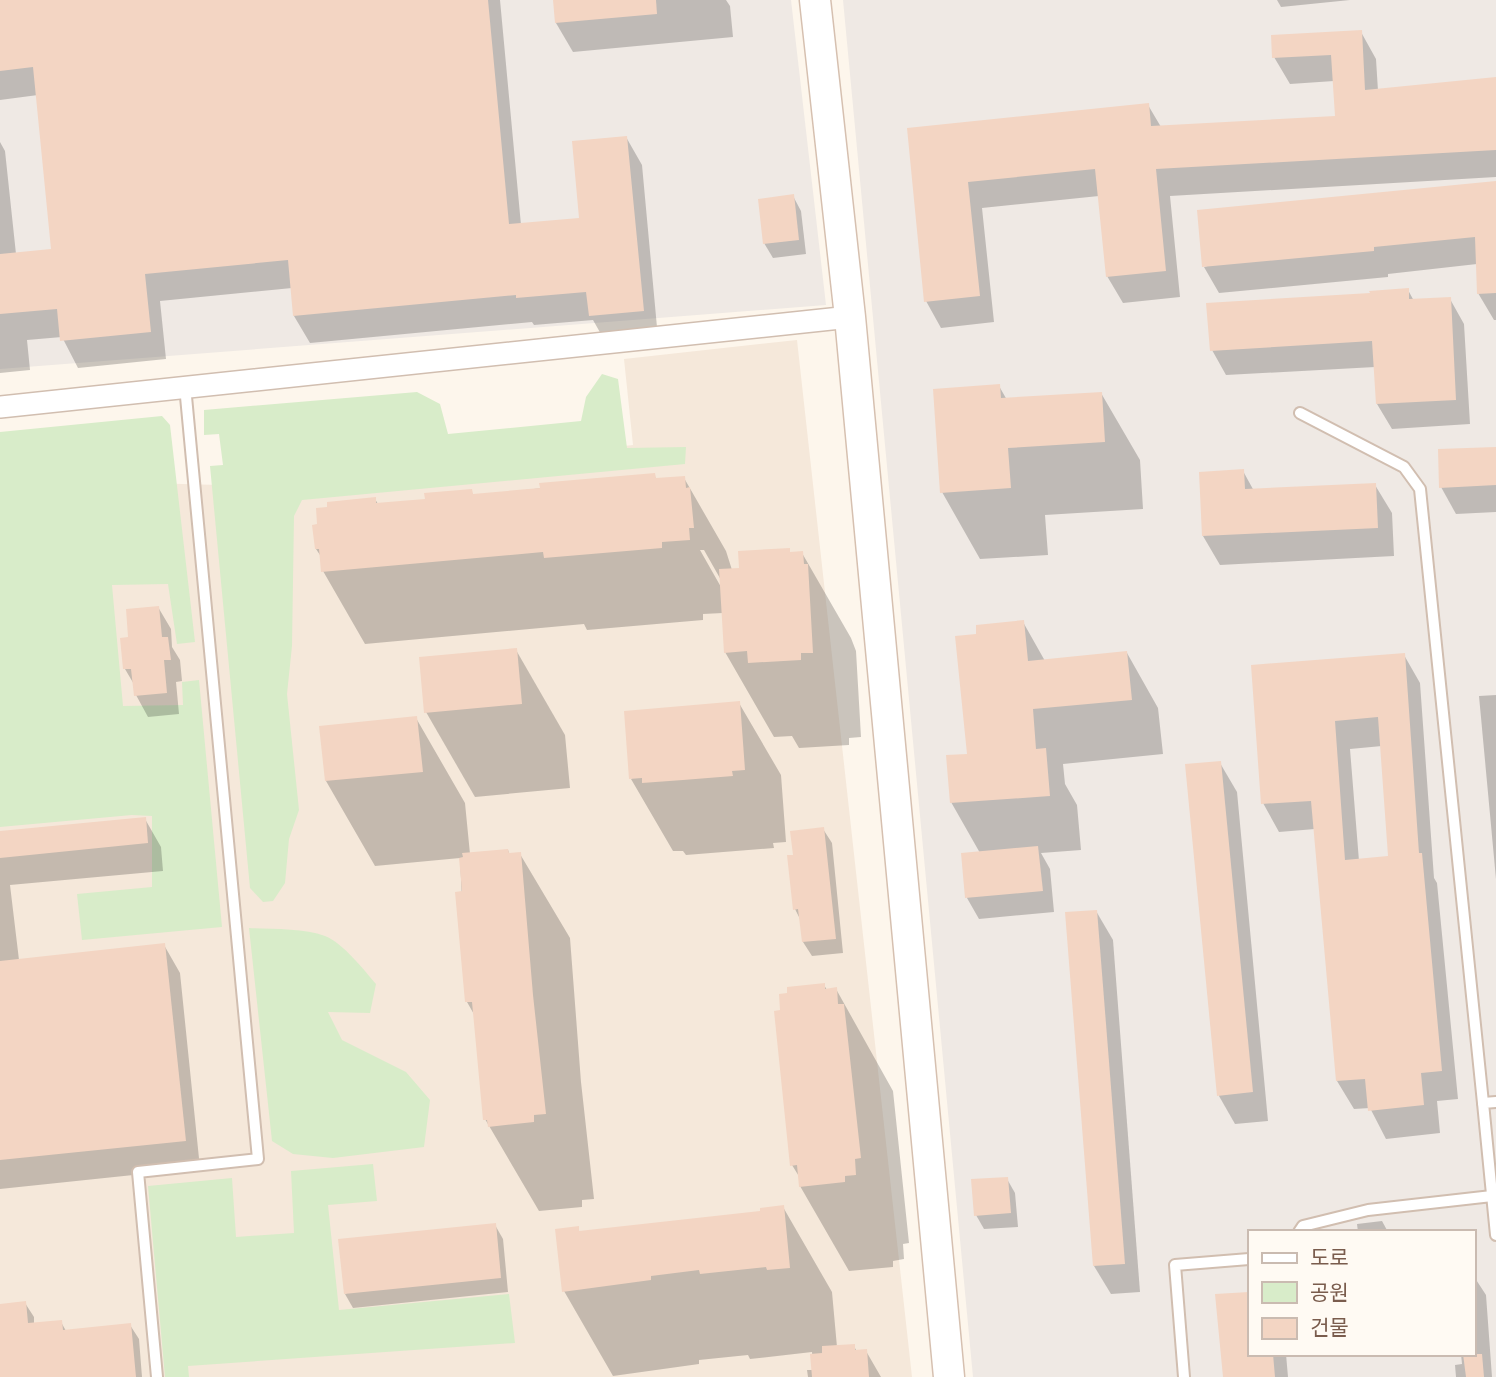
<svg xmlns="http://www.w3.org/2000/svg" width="1496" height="1377" font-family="'PT Sans Narrow','Noto Sans KR',sans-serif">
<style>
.residential{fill:#f5e8da}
.industrial{fill:#efe9e4;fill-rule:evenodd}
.green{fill:#d8ecc9}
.shadow{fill:#0003;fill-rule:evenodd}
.building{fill:#f3d5c3;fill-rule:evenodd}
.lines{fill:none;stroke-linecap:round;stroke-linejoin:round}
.lane-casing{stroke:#d1beb0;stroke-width:14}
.street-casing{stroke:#d1beb0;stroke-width:24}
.secondary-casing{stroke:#d6c0b0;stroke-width:33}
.lane{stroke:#fff;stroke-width:10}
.street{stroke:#fff;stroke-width:21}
.secondary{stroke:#fff;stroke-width:30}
</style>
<rect width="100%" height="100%" fill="#fdf6ec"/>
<polygon class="residential" points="797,340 912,1377 0,1377 0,479 257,486 633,445 624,359"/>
<g class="industrial">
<polygon points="0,0 791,0 826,305 0,369"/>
<path d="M843,0H1496V1377H973ZM1249,1232H1473V1354H1249Z"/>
</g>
<g class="green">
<polygon points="602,374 618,379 627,448 686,447 685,464 302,500 294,516 292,646 287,694 299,810 289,839 285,883 273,901 263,902 250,888 210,466 223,465 219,434 204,435 204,410 417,392 440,404 448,434 581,421 586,397"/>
<polygon points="162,416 170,425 195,642 177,644 168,584 112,585 123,706 183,705 182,682 199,680 222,927 82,940 77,894 152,887 152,816 132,815 0,827 0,432"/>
<path d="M249,928C271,929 304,928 325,936C343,943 364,970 376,984L370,1013L328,1012L342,1040L406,1072L430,1100L424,1147L333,1158L293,1154L272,1141Z"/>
<polygon points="373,1164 377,1201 328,1205 339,1310 509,1294 515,1343 188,1366 189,1377 165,1377 148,1186 232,1178 236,1237 294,1233 291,1171"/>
</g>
<g class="shadow">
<polygon points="0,0 500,0 521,225 581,219 626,137 642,165 658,338 606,343 593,320 534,325 532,322 310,343 294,316 292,288 160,301 166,359 78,368 62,337 27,340 30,370 0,373 0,142 5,151 16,254 53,250 38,95 0,100"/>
<polygon points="554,0 726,0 730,6 733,37 573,52 556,23"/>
<polygon points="1277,0 1350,0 1281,7"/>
<polygon points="1361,32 1376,59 1378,91 1496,79 1496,177 1170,196 1180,297 1123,303 1107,276 1099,196 982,208 994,322 941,328 926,301 909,130 1148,105 1161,127 1336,117 1334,81 1290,84 1274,57"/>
<polygon points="1496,183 1496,320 1494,320 1478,293 1477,264 1388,274 1388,277 1219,293 1204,267"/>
<polygon points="793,196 801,211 806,254 773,258 764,243"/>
<polygon points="1408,290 1414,301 1450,299 1464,324 1470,424 1392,429 1377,404 1375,367 1226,375 1212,350 1371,295"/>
<polygon points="999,386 1007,400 1101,393 1140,460 1143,509 1045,515 1048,555 980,559 942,492"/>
<polygon points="1496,449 1496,512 1456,514 1441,487"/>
<polygon points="1243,471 1254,491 1375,485 1392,513 1394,556 1220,565 1203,536"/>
<path d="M654,475L657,480L684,478L726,551L732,570H740L789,550L791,554L802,553L851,638L856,651L861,737L849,738V745L799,748L792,736L774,737L725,652L723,613L703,614V620L587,630L584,624L365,644L323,571L322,558L316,549L375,499L378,504L427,500L471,491L474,496ZM700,550H704L721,580V587Z"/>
<polygon points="158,607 171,629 172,647 180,660 182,681 176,682 179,714 148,717 136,695 135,686 125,669 130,639"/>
<polygon points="1023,622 1045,661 1127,653 1158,708 1163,754 1063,764 1065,784 1077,805 1081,850 1041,853 1050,869 1054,912 979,919 967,898 980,853 951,802 969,755 978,635"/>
<polygon points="516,650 565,735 570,788 475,797 426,712"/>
<path d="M1404,655L1420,683L1434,878L1437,883L1458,1099L1437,1101L1440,1133L1386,1139L1370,1108L1354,1109L1337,1081L1315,829L1279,832L1263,803L1253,666ZM1382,746L1390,858L1359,861L1350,749Z"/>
<polygon points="1496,695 1496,879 1479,696"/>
<polygon points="739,703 781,775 786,842 773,843 774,848 686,855 683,851 673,851 631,779"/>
<polygon points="416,718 465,803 470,854 508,850 510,855 520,854 570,938 581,1082 594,1199 582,1200 582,1207 539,1211 485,1119 475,1016 467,1002 460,858 375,866 326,781 321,728"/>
<polygon points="1220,763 1237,792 1268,1121 1235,1124 1219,1096"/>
<polygon points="145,819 161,847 163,871 10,885 19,960 164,945 180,973 200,1168 0,1189 0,833"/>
<polygon points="823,829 832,843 843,953 812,956 803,942 801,921 795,909 795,857"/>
<polygon points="1096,911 1113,940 1140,1292 1111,1294 1094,1266"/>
<polygon points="824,985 827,990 836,989 893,1091 909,1243 903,1244 904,1259 893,1261 893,1267 849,1271 800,1186 800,1178 792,1165 782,1012"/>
<polygon points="1007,1179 1015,1193 1018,1227 984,1229 976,1215"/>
<polygon points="783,1207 832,1292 837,1347 854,1346 857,1352 866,1351 881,1377 808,1377 807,1370 813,1370 812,1352 750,1359 748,1355 699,1360 699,1364 613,1376 564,1291 578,1228 580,1233 762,1212"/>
<polygon points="1382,1221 1388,1232 1358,1232 1357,1224"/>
<polygon points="495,1225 503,1239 508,1292 353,1308 345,1294"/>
<polygon points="1473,1275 1486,1295 1492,1377 1456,1377 1455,1365 1462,1364 1461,1354 1473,1354"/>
<polygon points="1249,1293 1249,1354 1286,1354 1288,1377 1225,1377 1217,1296"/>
<polygon points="25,1303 34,1317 34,1324 61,1322 66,1331 130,1325 139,1339 142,1377 0,1377 0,1305"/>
</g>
<g class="building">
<polygon points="0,0 488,0 509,224 579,218 572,141 627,136 644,311 589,316 586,292 516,298 516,295 293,316 288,260 145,274 151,332 60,341 57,309 0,314 0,254 51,249 33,67 0,71"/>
<polygon points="553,0 656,0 657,14 555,23"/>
<polygon points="1362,30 1365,90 1496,77 1496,150 1156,169 1166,271 1106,277 1095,169 968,182 980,296 924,302 907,128 1149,103 1151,126 1335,116 1331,55 1272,58 1271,35"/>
<polygon points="1496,181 1496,293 1477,294 1475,237 1374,247 1374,251 1202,267 1197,210"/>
<polygon points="794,194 799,240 763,244 758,199"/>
<polygon points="1409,288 1409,299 1451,297 1456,400 1376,404 1372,341 1210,351 1206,303 1370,293 1369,291"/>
<polygon points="1000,384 1001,398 1102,392 1105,442 1008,448 1011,488 940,493 933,389"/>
<polygon points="1496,447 1496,485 1439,488 1438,449"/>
<polygon points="1244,469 1245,489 1376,483 1378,528 1202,536 1199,472"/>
<polygon points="655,473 656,478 685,476 686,488 690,487 694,528 689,528 690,540 662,542 662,548 544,558 543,552 321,572 319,549 315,549 312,525 317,524 316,508 327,507 327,502 376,497 376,503 425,499 424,493 472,489 473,494 540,488 539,483"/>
<polygon points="790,548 790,552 803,551 804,564 808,564 813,653 801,653 801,660 748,663 747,651 724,653 719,569 739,568 738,551"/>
<polygon points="159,606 162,637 168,637 171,660 164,660 167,693 134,696 131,669 123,669 120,638 128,637 126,609"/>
<polygon points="1024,620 1028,661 1127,651 1132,700 1033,709 1036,749 1046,748 1050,796 950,803 946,755 967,754 955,636 976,634 976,625"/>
<polygon points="517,648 522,704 424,713 419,657"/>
<path d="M1405,653L1419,853H1422L1442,1071L1421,1073L1424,1105L1368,1111L1365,1079L1336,1081L1311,801L1261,804L1251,665ZM1378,717L1388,856L1345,860L1335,721Z"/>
<polygon points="740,701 745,770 732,771 733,776 683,780 642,783 642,778 629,779 624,711"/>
<polygon points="417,716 423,772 325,781 319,726"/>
<polygon points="1221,761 1253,1092 1217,1096 1185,764"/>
<polygon points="146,817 148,843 0,858 0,831"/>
<polygon points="824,827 836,939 802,942 798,909 793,910 787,855 793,855 790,831"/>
<polygon points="1038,846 1043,891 965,898 961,853"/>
<polygon points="508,849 509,853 521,852 533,995 546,1114 534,1115 534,1122 488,1127 487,1120 483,1120 472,1002 465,1002 455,892 462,891 459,858 463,857 462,853"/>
<polygon points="1097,910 1125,1264 1093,1266 1065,912"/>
<polygon points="165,943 186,1141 0,1160 0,961"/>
<polygon points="825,983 825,989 837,987 838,1004 844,1004 861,1158 855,1159 856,1175 845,1176 845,1182 799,1187 797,1165 790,1166 774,1011 780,1010 779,994 787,993 787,987"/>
<polygon points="1008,1177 1011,1213 974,1216 971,1179"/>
<polygon points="784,1205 790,1268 767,1270 766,1267 700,1274 699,1270 651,1276 651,1280 562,1292 555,1229 579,1226 579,1231 760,1211 760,1208"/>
<polygon points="496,1223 501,1278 344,1294 338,1239"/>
<polygon points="1249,1292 1249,1354 1273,1354 1275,1377 1223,1377 1215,1294"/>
<polygon points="26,1301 28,1323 62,1320 63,1330 131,1323 136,1377 0,1377 0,1304"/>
<polygon points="855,1344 855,1350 867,1349 869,1377 812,1377 810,1354 822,1353 822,1346"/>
<polygon points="1463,1354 1482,1354 1484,1377 1466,1377"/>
</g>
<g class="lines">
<defs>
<g id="lane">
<polyline points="1300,413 1404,467 1420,489 1483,1103"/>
<polyline points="1496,1102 1483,1103 1496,1235"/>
<polyline points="1299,1232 1303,1226 1368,1210 1492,1196"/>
<polyline points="157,1377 138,1172 258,1159 185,386"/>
<polyline points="1184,1377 1175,1265 1249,1259"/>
</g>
<polyline id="street" points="0,407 850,317"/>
<polyline id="secondary" points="815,0 850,317 949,1377"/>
</defs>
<use href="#lane" class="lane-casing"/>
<use href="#street" class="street-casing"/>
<use href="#secondary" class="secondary-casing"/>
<use href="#lane" class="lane"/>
<use href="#street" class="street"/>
<use href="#secondary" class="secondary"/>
</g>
<rect x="1248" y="1230" width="228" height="126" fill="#fffaf3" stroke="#cabbb1" stroke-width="2"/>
<rect x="1262" y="1253" width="35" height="10" fill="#ffffff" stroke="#cabbb1" stroke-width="2"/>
<text x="1310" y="1265" font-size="21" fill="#7a5c4d">도로</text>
<rect x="1262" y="1282" width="35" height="21" fill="#d8ecc9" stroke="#cabbb1" stroke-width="2"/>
<text x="1310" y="1300" font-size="21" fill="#7a5c4d">공원</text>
<rect x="1262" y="1318" width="35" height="21" fill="#f3d5c3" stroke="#cabbb1" stroke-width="2"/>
<text x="1310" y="1335" font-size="21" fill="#7a5c4d">건물</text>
</svg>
